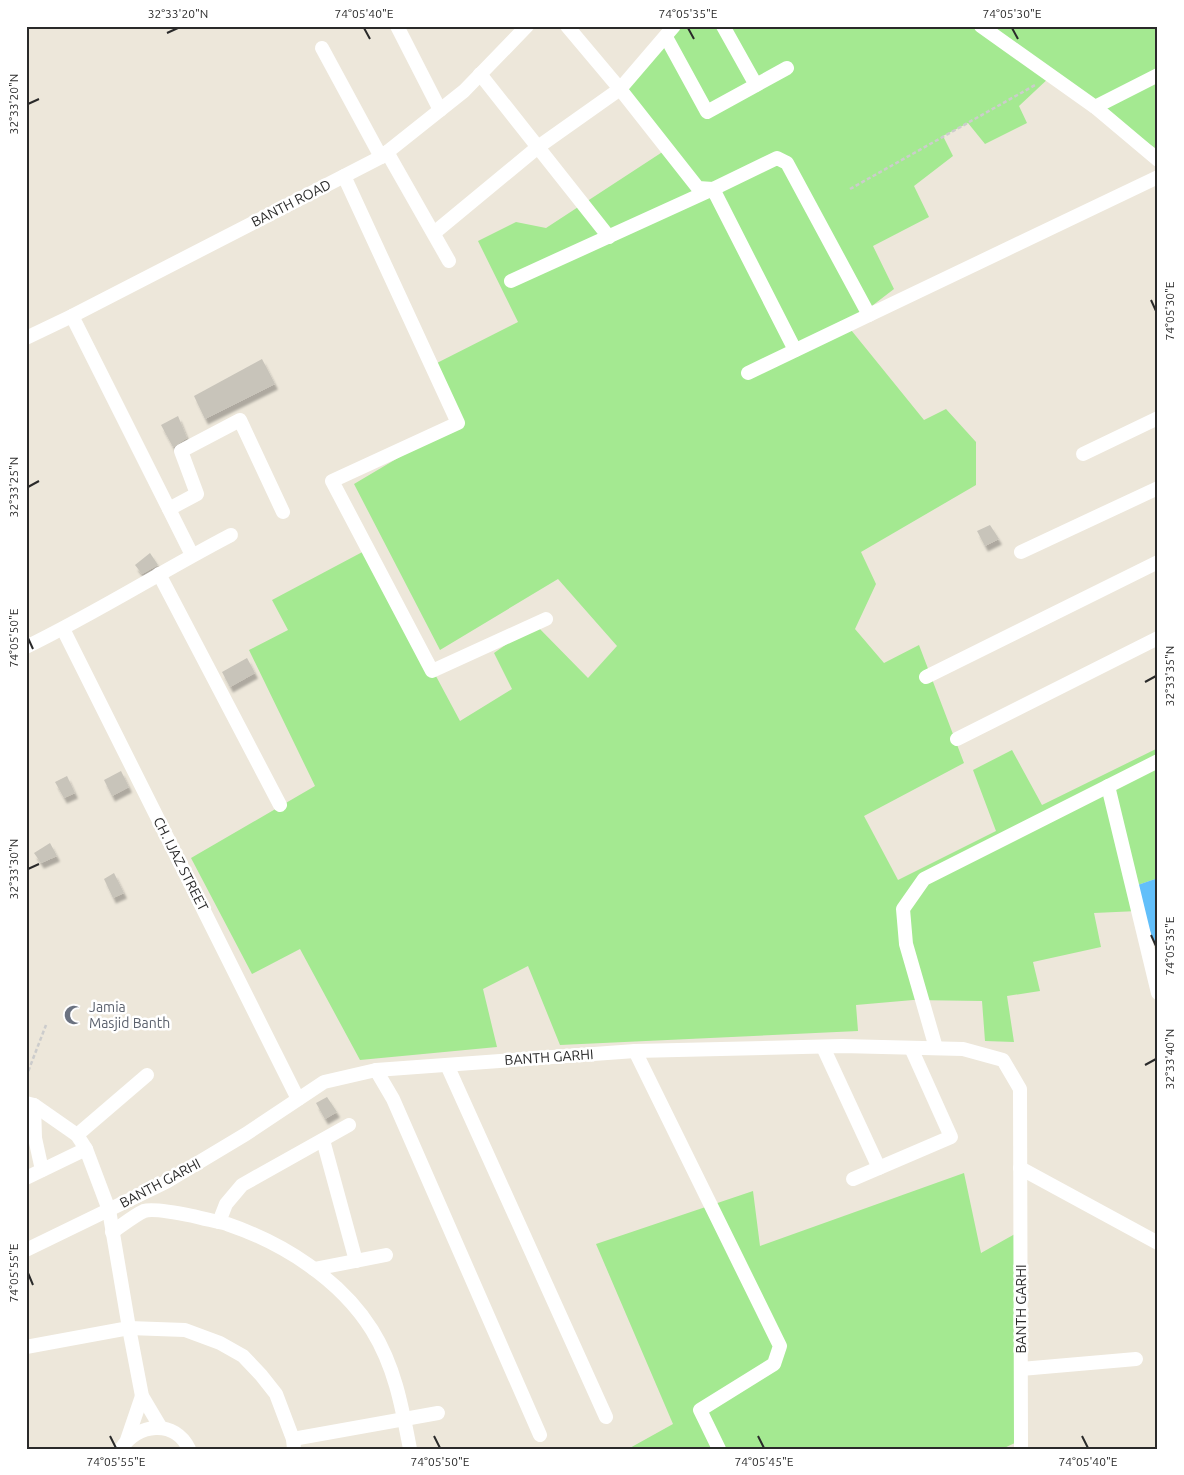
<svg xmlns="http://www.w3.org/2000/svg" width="1184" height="1475" font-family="Ubuntu,sans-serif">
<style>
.green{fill:#a4e991}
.water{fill:#62bffa}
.building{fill:#c8c4ba;filter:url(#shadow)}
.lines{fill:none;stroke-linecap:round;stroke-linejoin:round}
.path{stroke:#ccc;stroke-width:2.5;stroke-dasharray:4 2.5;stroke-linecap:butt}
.minor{stroke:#fff;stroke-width:14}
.ticks{fill:none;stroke:#2a2a2a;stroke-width:2}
.labels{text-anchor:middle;stroke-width:5;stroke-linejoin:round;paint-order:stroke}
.street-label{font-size:14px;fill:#2a2a2a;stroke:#fff}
.worship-label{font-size:14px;fill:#5b616d;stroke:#fff;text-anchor:start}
.neatline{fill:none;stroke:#2a2a2a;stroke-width:2}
.ticks-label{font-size:12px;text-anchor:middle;fill:#2a2a2a}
</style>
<defs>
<filter id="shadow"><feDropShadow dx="3" dy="5.5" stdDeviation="1" flood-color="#0004"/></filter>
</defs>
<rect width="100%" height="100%" fill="#ede7da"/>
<g class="green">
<polygon points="670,26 1158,26 1158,150 1051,76 1019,106 1027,123 985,144 968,123 943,136 953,156 914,186 929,217 873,246 894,289 847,325 924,420 946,409 976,442 976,485 861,552 876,584 855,629 884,663 919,645 964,763 864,816 898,880 996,831 973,770 1012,750 1042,805 1158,748 1158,878 1132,887 1138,911 1094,913 1101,947 1033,962 1040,991 1007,996 1014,1042 985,1041 982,1001 913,1000 856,1005 858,1031 560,1045 528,966 483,989 497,1047 360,1060 300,949 252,974 191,858 315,786 249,650 288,630 272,600 368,549 460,721 512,689 494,653 535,624 588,678 617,646 558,579 440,650 354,484 457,423 431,366 518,322 478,241 516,222 546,228 667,149 620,89"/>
<polygon points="964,1173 981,1253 1020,1231 1021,1440 1002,1449 628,1449 673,1424 596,1244 753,1191 760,1246"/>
</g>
<polygon class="water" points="1158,878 1158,951 1132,887"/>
<g class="building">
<polygon points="262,359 275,384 205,419 194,396"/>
<polygon points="178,416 187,438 173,447 161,425"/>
<polygon points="990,525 999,539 985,546 977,531"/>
<polygon points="150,553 158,565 142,574 135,565"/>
<polygon points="247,658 255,673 230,687 222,672"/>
<polygon points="121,771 129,787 112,796 104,780"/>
<polygon points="67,776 75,793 64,798 55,782"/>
<polygon points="50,843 57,856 41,863 34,853"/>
<polygon points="114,873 124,893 113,898 104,879"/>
<polygon points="327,1097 337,1112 325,1119 316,1103"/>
</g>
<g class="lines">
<g class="path">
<polyline points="850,189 1037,84"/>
<polyline points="26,1077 46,1025"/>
</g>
<g class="minor">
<polyline points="397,26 440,110"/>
<polyline points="567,26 620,89 698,188 713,189 777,158 787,163 869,315 1158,177"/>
<polyline points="723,26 756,85"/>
<polyline points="981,26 1095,107 1158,160"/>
<polyline points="666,37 707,112 787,68"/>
<polyline points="322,48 381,157"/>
<polyline points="480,74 609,237"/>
<polyline points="1095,107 1158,75"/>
<polyline points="387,152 449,261"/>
<polyline points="344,176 458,423 332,481 432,671 546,619"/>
<polyline points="434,233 538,147 620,89 674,26"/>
<polyline points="511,281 713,189 795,350"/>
<polyline points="72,316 192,555"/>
<polyline points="26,338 72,316 381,157 464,91 527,26"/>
<polyline points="748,373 869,315"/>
<polyline points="1083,454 1158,418"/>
<polyline points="169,509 197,494 181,451 240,420 283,512"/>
<polyline points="1021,552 1158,488"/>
<polyline points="159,574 280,805"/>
<polyline points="63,629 298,1099"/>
<path d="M26,647C96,613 162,571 231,535"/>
<polyline points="926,677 1158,562"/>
<polyline points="957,739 1158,638"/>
<polyline points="1108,786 1158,993"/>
<polyline points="823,1047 879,1168"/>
<polyline points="936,1048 906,944 903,909 924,879 1158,761"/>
<polyline points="635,1051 780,1346 774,1364 700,1410 719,1449"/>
<polyline points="447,1065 606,1417"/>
<polyline points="376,1070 393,1099 540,1435"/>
<polyline points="26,1103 34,1105 77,1135 86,1149 109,1210 129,1328 142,1396 161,1428"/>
<polyline points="34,1105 35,1138 42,1170"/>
<polyline points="77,1135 147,1075"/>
<polyline points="323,1140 356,1261"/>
<polyline points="1020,1168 1158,1243"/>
<polyline points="26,1178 86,1149"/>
<polyline points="853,1179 951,1137 911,1048"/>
<polyline points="219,1222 226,1204 242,1185 349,1125"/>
<path d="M112,1232C121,1226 135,1215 144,1211C153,1208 183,1214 193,1216C204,1219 216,1221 227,1224C283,1243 340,1279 372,1330C395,1367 402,1407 410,1449"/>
<polyline points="26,1250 166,1182 246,1134 324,1082 376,1070 635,1051 842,1046 963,1049 1003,1060 1020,1089 1021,1449"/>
<polyline points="314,1269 386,1255"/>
<polyline points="26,1347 129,1328 185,1330 220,1343 243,1356 261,1375 276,1394 293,1439 294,1449"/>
<polyline points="1021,1369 1136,1359"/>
<polyline points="293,1439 438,1413"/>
<polyline points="127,1440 142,1396"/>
<path d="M121,1449C137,1423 175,1419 189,1449"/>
</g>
</g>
<path class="ticks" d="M364,28L370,39M688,28L694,39M1012,28L1018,39M167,33L178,28M28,104L39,99M1151,300L1156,311M28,487L39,481M28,638L33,649M1145,682L1156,676M28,869L39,864M1151,935L1156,946M1145,1065L1156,1059M28,1273L33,1285M110,1436L116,1448M434,1436L440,1448M758,1436L764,1448M1082,1436L1088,1448"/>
<defs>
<symbol id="mosque-bare" viewBox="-9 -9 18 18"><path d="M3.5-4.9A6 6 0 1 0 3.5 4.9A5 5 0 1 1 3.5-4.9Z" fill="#6b7280" stroke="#fff" stroke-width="2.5" paint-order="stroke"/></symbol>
</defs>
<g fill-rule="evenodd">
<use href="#mosque-bare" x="60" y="1001" width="28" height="28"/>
</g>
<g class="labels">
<g class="street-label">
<text transform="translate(291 203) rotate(-27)" y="5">BANTH ROAD</text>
<text transform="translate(181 864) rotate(63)" y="5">CH. IJAZ STREET</text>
<text transform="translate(549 1057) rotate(-4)" y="5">BANTH GARHI</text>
<text transform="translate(160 1183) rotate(-28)" y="5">BANTH GARHI</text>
<text transform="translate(1021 1309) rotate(-90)" y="5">BANTH GARHI</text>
</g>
<g class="worship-label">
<text x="89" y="1012">Jamia<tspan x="89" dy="16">Masjid Banth</tspan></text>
</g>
</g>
<rect width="1184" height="1475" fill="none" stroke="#ffffff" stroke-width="55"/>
<rect x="28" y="28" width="1128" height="1420" class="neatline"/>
<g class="ticks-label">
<text x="178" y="18">32°33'20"N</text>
<text x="364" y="18">74°05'40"E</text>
<text x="688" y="18">74°05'35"E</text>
<text x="1012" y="18">74°05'30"E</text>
<text transform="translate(14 104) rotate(-90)" y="4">32°33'20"N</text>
<text transform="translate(1170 311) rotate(-90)" y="4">74°05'30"E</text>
<text transform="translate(14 487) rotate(-90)" y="4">32°33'25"N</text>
<text transform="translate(14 638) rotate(-90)" y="4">74°05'50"E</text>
<text transform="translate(1170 676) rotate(-90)" y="4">32°33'35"N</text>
<text transform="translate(14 869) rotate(-90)" y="4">32°33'30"N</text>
<text transform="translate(1170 946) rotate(-90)" y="4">74°05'35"E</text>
<text transform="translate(1170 1059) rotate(-90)" y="4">32°33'40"N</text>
<text transform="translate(14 1273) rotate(-90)" y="4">74°05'55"E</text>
<text x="116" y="1466">74°05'55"E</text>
<text x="440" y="1466">74°05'50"E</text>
<text x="764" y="1466">74°05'45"E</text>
<text x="1088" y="1466">74°05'40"E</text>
</g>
</svg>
